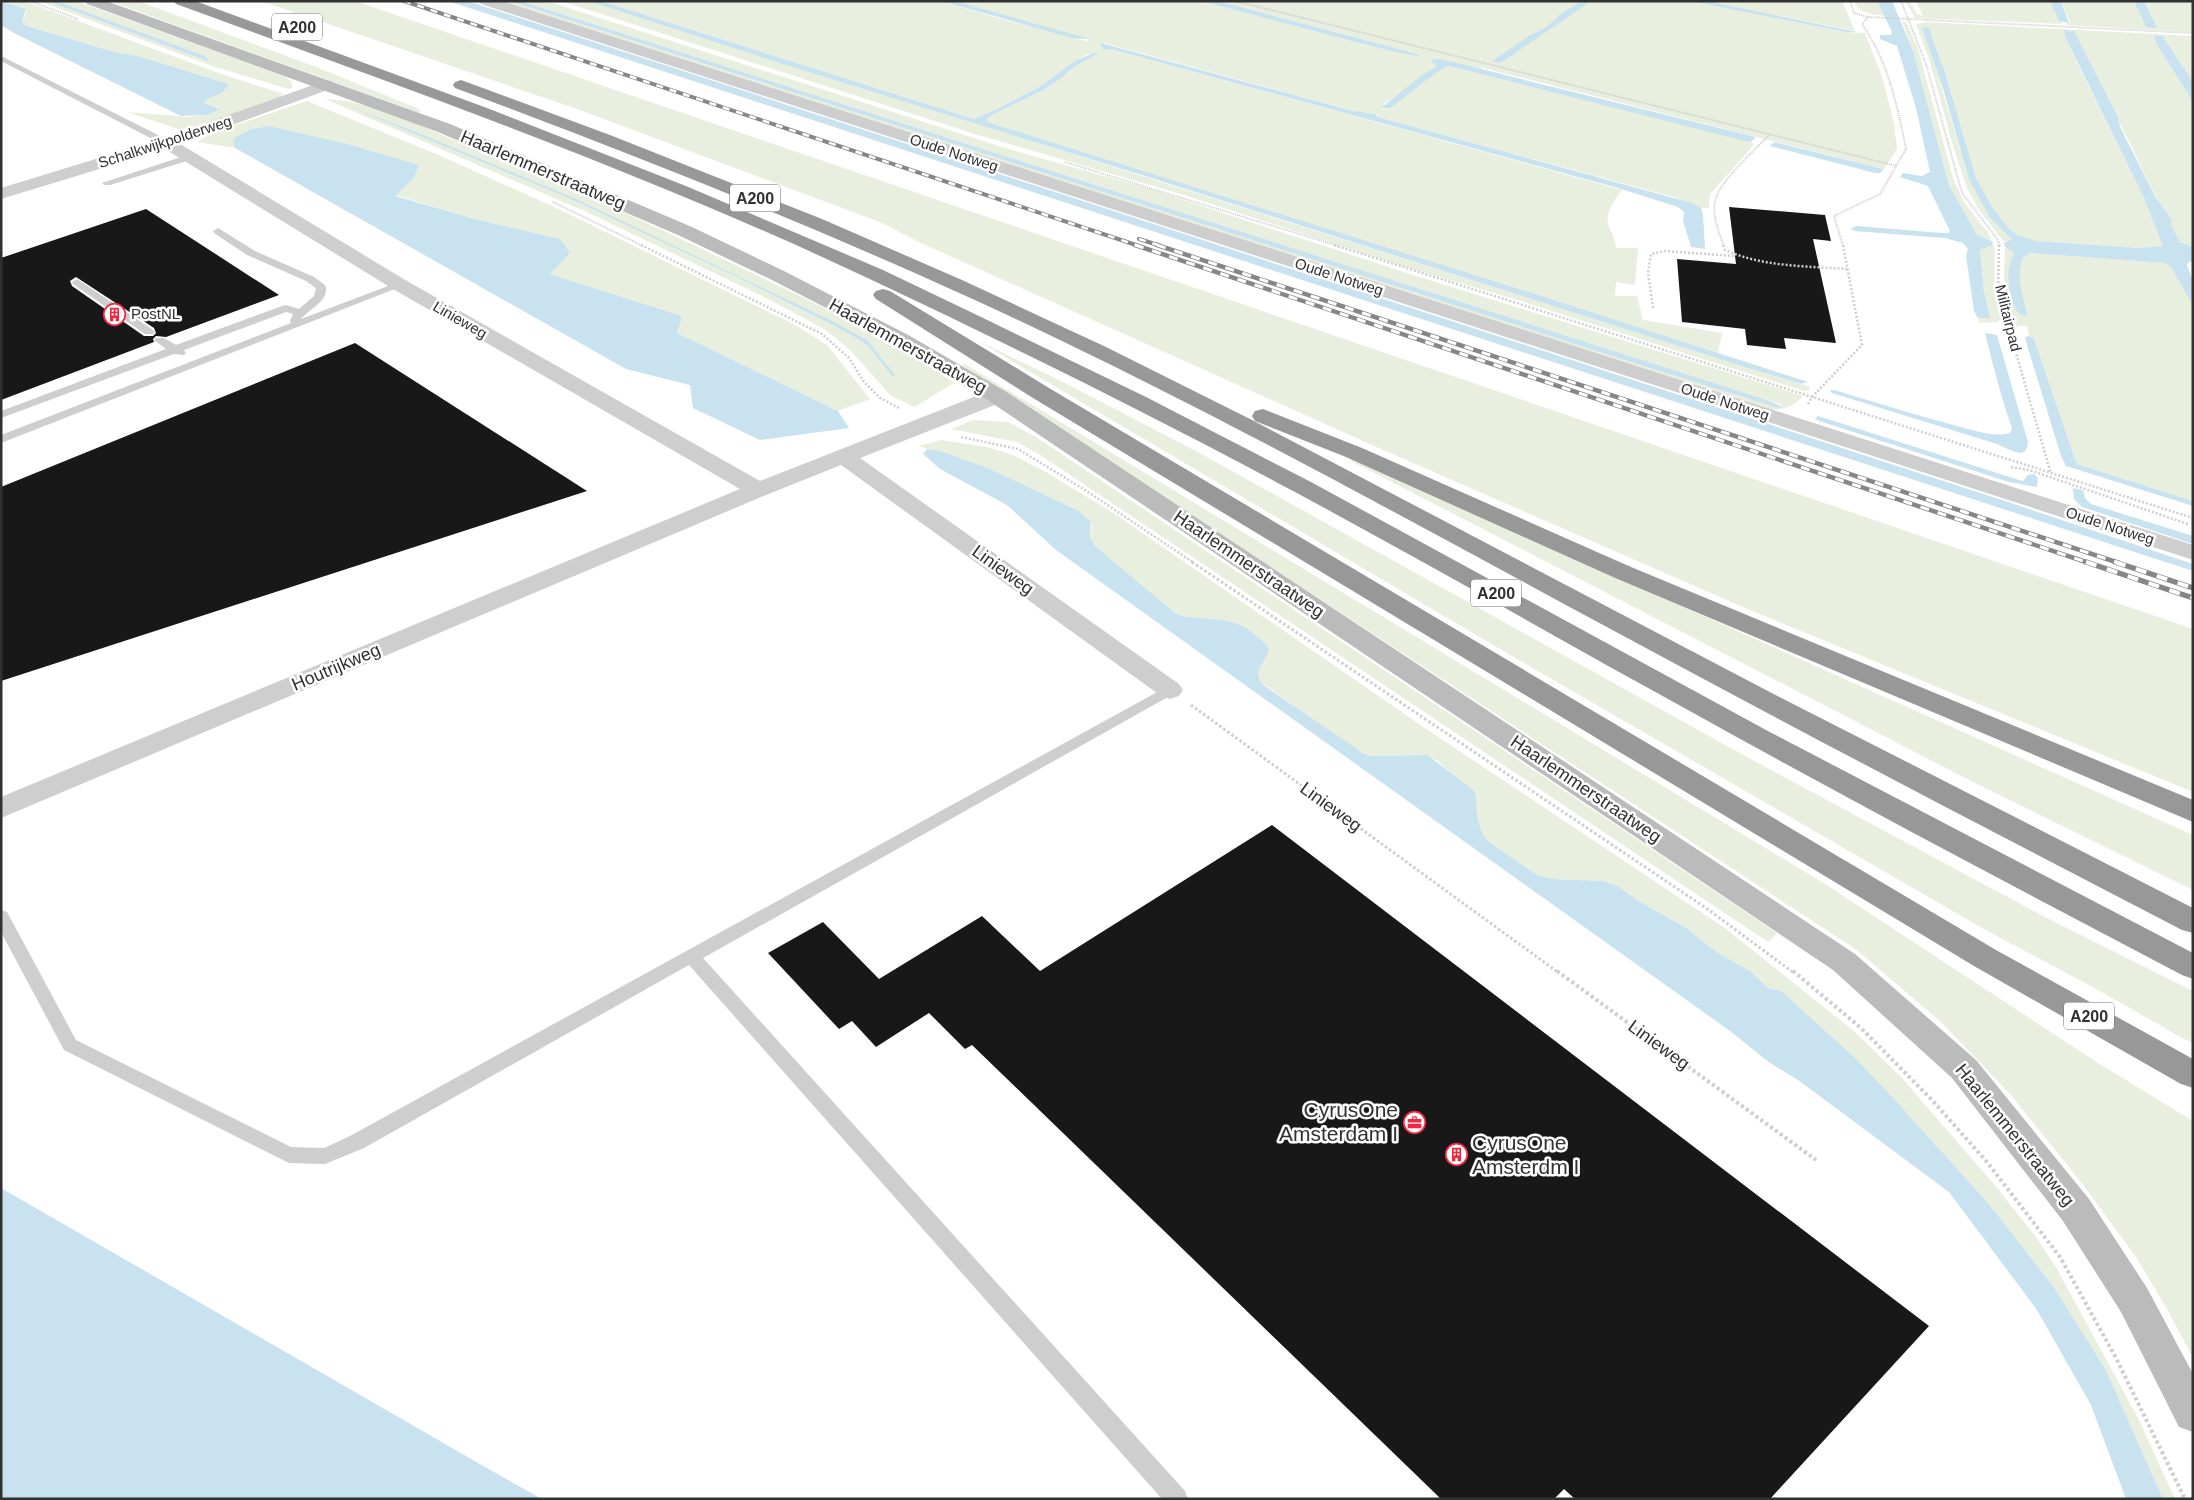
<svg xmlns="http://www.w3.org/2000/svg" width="2194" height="1500" font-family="Arial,sans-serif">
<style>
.green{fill:#e8efde}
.water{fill:#c9e2f0}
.building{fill:#181818;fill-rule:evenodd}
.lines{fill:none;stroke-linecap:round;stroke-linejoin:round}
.path-far3{stroke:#cecece;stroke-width:2;stroke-dasharray:1 1;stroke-linecap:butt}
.path-far2{stroke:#cecece;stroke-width:2.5;stroke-dasharray:2 2;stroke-linecap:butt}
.path-far1{stroke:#cecece;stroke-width:3;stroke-dasharray:2.5 2.5;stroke-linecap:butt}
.path{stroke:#cecece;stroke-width:4;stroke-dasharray:3 3;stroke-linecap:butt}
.lane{fill:#cecece;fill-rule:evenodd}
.street{fill:#cecece;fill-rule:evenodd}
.secondary{fill:#bbb;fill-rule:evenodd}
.highway{fill:#989898;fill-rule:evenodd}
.rail-far2-casing{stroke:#868686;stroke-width:4}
.rail-far1-casing{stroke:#868686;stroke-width:4.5}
.rail-casing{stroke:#868686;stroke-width:5.5}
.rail-far2{stroke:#fff;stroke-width:2.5;stroke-dasharray:7;stroke-linecap:butt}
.rail-far1{stroke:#fff;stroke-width:3;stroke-dasharray:9;stroke-linecap:butt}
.rail{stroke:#fff;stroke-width:4;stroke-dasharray:11;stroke-linecap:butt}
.labels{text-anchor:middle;stroke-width:5;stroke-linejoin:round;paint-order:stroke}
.far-street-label{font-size:15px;fill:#313131;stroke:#fff}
.far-poi-label{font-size:15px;fill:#313131;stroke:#fff;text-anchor:start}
.shield{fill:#fff;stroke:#6f6f6f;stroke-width:1}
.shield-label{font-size:16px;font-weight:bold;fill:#313131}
.street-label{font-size:18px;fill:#313131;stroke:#fff}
.near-poi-label{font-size:21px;fill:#313131;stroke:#fff;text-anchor:end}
</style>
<rect width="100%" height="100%" fill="#fff"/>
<g class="green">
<polygon points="3,1 24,1 224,75 284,94 276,99 195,129 193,126 181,130 127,112 188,117 207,115 218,107 208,106 204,103 207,99 222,93 229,84 138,56 114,52 27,26 22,22 27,11 22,8"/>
<path d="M39,1H76L268,70C277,74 291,76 293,87L289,89L212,66Z"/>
<polygon points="109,1 138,1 321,69 419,109 420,113"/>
<polygon points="261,1 355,1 2193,629 2193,792 1738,605 1372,445 921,243 880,222 577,109"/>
<path d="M497,1H510L520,4L1778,408L1782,407V405L521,1L553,3L1002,147L1150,189L1410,274L1803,396C1791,409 1780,411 1763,409Z"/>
<polygon points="561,1 588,1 1810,387 1809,391 1804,391 1511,298 1399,265 1181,194 975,134"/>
<path d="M601,1H941L998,18L1087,41L1090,40L955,1H1201L1417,56L1421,55L1218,1H1581L1563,12L1546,27L1530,35L1492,61L1497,63L1591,1H1690L1846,32L1865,33L1882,77L1894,123L1897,149L1884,169L1483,68C1465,69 1449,59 1431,60L1438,66L1384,104L1383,109L1390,108C1400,101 1441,67 1449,66L1751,142L1754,145L1710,194L1709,208H1701L1677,198L1385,119L1374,114L1361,113L1104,43L1100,44L1105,50L1111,49L1622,190C1615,200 1605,212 1608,224C1611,233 1615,238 1616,248H1638L1635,285L1616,282L1615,296H1637L1643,320L1722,333L1718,353L987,122V119L990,116L1043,90L1059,80L1074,67L1097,55L1088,54L1076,60L1039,87L1001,107L974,119Z"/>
<polygon points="1707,1 1842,1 1855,31 1726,5"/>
<path d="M1854,1H1877L1885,15C1873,16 1859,13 1854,1Z"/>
<polygon points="1905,1 1909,1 1917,14 1923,16 1916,1 2050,1 2059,21 2064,24 1915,18"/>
<polygon points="2061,1 2134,1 2143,21 2153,19 2145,1 2193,1 2193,32 2067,25 2066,24 2070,22"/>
<polygon points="1902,21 1906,22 1918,49 1953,178 1964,202 1991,237 1991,240 1977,235 1949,185 1913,51"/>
<path d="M1927,22L2193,36V82L2166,40L2163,36L2157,35V45L2193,102V247L2180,242L2171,224L2172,220C2154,197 2143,171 2131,145C2126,135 2120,127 2118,117L2077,40L2075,34L2071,30H2065L2066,39L2075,59L2144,198L2164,246L2139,248L2036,241L2018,235L2010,230L1994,210L1976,178L1944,69L1932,38L1930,28L1927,39L1969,180L1990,218L2012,239L2004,242L1979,210L1967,188L1954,149L1929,59L1916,24Z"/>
<path d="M325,99C370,100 422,127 464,144C561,182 655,226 748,271C819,305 890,338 954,383L914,407L890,395L851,351L826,330L770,300L589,213Z"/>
<polygon points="307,101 441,156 565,212 797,326 827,345 870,399 838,411 676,333 682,316 550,274 560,239 479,220 395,195 413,179 269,126 251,129 248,130 250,131 233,139 235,148 197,142 209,134"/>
<polygon points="1993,245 1995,249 1994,293 2001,318 1998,322 1979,323 1978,318 1990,318 1984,291 1980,250"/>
<path d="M2005,247L2014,253C2004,268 2011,293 2016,309L2028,316C2023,297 2016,276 2023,258L2030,253L2153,262L2165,263L2171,267L2193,306V501L2080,465L2076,462L2034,339L2029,336L2027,326H2014L2006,298L2004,276Z"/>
<polygon points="978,341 1063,382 1196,451 1745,756 2043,916 2193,991 2193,1044 2089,985 1989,932 1493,645"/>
<polygon points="963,363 1825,884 2101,1065 2193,1121 2193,1358 2167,1309 2136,1257 2084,1186 2011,1095 1941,1022 1857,950 963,366"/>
<polygon points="973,420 1008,422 1036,437 1777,933 1768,942 1040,455 1017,442 951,429"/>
<path d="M941,440L987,447L1013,455L1044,471L1112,512L1419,724L1726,929L1854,1031L1901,1077L1998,1189L2036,1237L2057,1269L2139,1420L2175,1499H2163L2106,1370L2053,1286L1988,1203L1896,1101L1781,991L1768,988L1750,971L1718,953L1686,928L1639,901L1619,887L1604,881L1552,879L1544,877L1534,873L1488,841C1475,826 1477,814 1476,796L1438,761L1428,755L1371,756L1353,748L1259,681L1257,674L1269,648C1239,614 1222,622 1182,616L1175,613L1095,546L1090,537L1092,525L1079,511L990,469L919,446Z"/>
<polygon points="1351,458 2193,835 2193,890 1973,782 1351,461"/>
</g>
<g class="water">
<polygon points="1,1 26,9 22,22 27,26 114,52 138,56 229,84 222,93 207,99 204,103 220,109 207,115 181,116 12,32 1,25"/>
<polygon points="48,1 57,1 67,5 205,56 210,62"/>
<polygon points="448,1 467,1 514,16 2002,500 2193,564 2193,571"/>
<polygon points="510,1 521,1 1764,399 1783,407 1778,408 1625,360"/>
<polygon points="588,1 601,1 974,119 1001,107 1039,87 1076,60 1094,53 1098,54 1074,67 1059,80 1043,90 990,116 987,119 987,122 1535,294 1808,382 1801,384 1742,366 1148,177 783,64"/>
<polygon points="941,1 955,1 1090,39 1072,38"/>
<polygon points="1201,1 1218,1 1421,55 1417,56 1391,51"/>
<polygon points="1581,1 1591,1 1504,61 1497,63 1492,61 1530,35 1546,27 1563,12"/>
<polygon points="1690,1 1707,1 1857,32 1846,32"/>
<polygon points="1877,1 1892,1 1913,51 1949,185 1977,235 1992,241 1993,245 1980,250 1984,291 1990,318 1978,318 1974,311 1966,256 1968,249 1963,243 1945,238 1854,231 1851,229 1856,226 1942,233 1948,233 1950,231 1928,186 1900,177 1903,173 1922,176 1930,172 1916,108 1897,46 1880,39 1880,35 1891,35 1892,32"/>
<polygon points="2050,1 2061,1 2069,23 2059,21"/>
<polygon points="2134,1 2145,2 2157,28 2146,27"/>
<path d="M1922,27L1930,28L1932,38L1944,69L1976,178L1994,210L2010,230L2018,235L2036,241L2139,248L2163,246L2144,198L2066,39L2064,30L2074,31L2118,117L2120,127L2155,196L2172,220L2171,224L2180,242L2193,247V261L2189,262L2187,265L2193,281V306L2171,267L2165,263L2030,253L2023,258C2016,276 2023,298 2028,316L2019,314C2008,299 2004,269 2014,253L2005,247L2004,243L2012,239L1990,218L1969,180L1944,92Z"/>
<polygon points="2154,35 2163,36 2193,82 2193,102 2157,45"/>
<polygon points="1101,43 1353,111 1376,114 1377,116 1385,119 1692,203 1701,208 1703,214 1705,249 1691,247 1683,221 1684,212 1678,207 1618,188 1111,49 1105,50 1100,45"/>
<path d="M1439,59C1478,67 1515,78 1553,87C1621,104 1688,120 1756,137L1751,142L1745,141L1449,66C1441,67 1401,101 1390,108H1381L1418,78L1437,66L1430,60Z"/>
<polygon points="350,107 411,130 574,198 830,320 867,340 895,375 892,376 871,349 862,341 835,326 737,277 569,198"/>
<polygon points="269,126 351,145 419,165 413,179 395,196 479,220 560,239 570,253 550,274 682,316 677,333 838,411 849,428 760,440 693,408 690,385 626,369 235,148 233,139 251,129"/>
<polygon points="1774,142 1884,169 1880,173 1875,173 1770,146"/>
<path d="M1985,333L1997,335L2028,442C2027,462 2009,449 1997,444L1832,393L1830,390H1834C1875,402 1916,415 1957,426C1974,430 1994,438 2010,433L2012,428C2001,397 1993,365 1985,333Z"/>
<polygon points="2029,336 2034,339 2076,462 2080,465 2193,501 2193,506 2066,466 2061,456 2027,345 2025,337"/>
<polygon points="1818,416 2019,480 2023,481 2028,475 2034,474 2038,478 2037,487 2009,482 1819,421 1815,419"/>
<path d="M927,449L940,451L990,469L1079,511L1091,522L1090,537L1095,546L1175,613L1182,616C1222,622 1239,614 1269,648C1266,665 1248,672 1266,687L1363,753L1371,756L1428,755L1474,791L1476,796C1477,813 1476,827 1488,841L1534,873L1544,877L1552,879L1604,881L1619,887L1639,901L1686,928L1718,953L1750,971L1768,988L1781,991L1855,1058L1896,1101L1988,1203L2053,1286L2106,1370L2163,1499H2126L2091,1405L2037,1310L1949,1192L1798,1080L1770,1063L1730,1031L1056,550L1007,505L940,469L923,454Z"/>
<polygon points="2073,488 2083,490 2085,498 2091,504 2193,536 2193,544 2082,507 2074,499"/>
<polygon points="1,1188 485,1467 542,1499 1,1499"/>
</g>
<g class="building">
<polygon points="1729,207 1825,215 1831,241 1813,239 1836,343 1784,338 1786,349 1747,345 1745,329 1682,322 1677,259 1736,264"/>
<path d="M146,209L279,295L166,337L156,336L153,339L154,342L1,400V258ZM76,277L154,328L156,333L153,336H144L72,286L70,281Z"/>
<polygon points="355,343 587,491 1,681 1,487"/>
<polygon points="1272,825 1929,1326 1770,1499 1575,1499 1564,1489 1554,1499 1441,1499 972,1045 965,1049 929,1013 876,1047 852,1021 839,1029 768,953 823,922 879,979 982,916 1040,971"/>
</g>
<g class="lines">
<g class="path-far3">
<polyline points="30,1 78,19"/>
<polyline points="1235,1 1897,166"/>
<polyline points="1850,1 1854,13 1868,17 2193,33"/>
<polyline points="1901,1 1926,64 1962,193 1998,240 2000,246"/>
<polyline points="1065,162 1338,246"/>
<polyline points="553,202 643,246"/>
<path d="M1724,246C1719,233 1712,215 1715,201C1718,183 1756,149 1769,135"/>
<path d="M1843,246L1834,216L1880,194L1906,149C1897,104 1888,62 1862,24L1868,17"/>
</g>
<g class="path-far2">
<polyline points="641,245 822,334 849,358 864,382 880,398 899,408"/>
<polyline points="1334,245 2193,518"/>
<path d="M1723,245L1725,250C1763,267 1806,266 1847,269"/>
<polyline points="1999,245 1998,291 2051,474"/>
<polyline points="1653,308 1648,273 1651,254 1665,251 1734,256"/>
<polyline points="1808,404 1812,397 1862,345 1843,245"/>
<polyline points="961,437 1018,449 1085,490 1194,563"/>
<polyline points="2011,467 2029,470 2188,524"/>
</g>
<g class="path-far1">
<polyline points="1192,562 1706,908 1794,973"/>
<polyline points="1191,705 1559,973"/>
</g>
<g class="path">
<polyline points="1557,971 1816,1160"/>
<polyline points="1793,971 1861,1028 1932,1100 1987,1162 2060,1257 2116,1358 2185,1499"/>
</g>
<g class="lane">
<polygon points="1,56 170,141 172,143 170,145 164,145 1,61"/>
<polygon points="190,154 195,157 193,159 110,185 104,185 102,183"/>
<path d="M218,228L255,251L314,277L325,285C331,300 309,309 301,319L396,283H404L405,285L1,443V435L291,323L290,321L293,314L286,312L184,350L186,353L184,355L174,354L1,418V411L166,349L154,340L156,338H164L176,345L282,306L286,305L299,309L314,296L316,288L306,281L247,255L214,233L213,231Z"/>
<polygon points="77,279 153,330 155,332 153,334 145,334 73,284 72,282"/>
<polygon points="1170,685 1175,687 1177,690 1175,693 703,958 1185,1491 1188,1499 1162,1499 689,965 364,1148 325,1164 289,1163 64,1050 1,932 1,910 7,912 76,1040 291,1147 324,1148 350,1136"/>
</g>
<g class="street">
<polygon points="479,1 502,1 2193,545 2193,560 481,4"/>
<polygon points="327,80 333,82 335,85 333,88 180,144 407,281 760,481 989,391 997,390 1005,391 1008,396 1005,401 860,458 1179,684 1183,690 1179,696 1170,699 1161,696 841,465 766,495 1,818 1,797 740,489 393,289 165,149 1,199 1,188 161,139"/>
</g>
<polygon class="secondary" points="85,1 106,1 450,124 692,227 784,271 910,336 1005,391 1855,954 1976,1060 2089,1199 2147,1288 2193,1374 2193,1432 2179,1427 2121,1312 2063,1221 1952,1078 1833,970 989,401 896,344 770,279 678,235 438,132 87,4"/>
<g class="highway">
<path d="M174,1H195L487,108L686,186L883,270L979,316L1146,397L1311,482L1766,730L2193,953V979L2182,975C2017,888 1851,801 1688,710C1557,638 1427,563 1295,492C1157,418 1016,348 874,281C648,174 411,90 176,4Z"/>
<path d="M461,80L610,135L822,219L962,280L1106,347L1254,421L1764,689L2193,908V933L2182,930C1993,832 1805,734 1618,633C1419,526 1222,416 1018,320C834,234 646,159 455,88L453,85L455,82Z"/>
<polygon points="883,289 890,291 1049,388 1996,950 2193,1059 2193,1088 2181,1084 1974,966 1033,398 876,299 873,295 876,291"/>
<polygon points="1263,409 1362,448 1631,567 2193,800 2193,822 1613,577 1346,457 1255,421 1252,416 1255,411"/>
</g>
<defs>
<g id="rail-far2">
<polyline points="404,1 1139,246"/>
<polyline points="1139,239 1161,246"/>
</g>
<g id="rail-far1">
<polyline points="1135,245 2089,563"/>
<polyline points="1157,245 2119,563"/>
</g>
<g id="rail">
<polyline points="2086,562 2193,598"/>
<polyline points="2115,562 2193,588"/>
</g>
</defs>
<use href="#rail-far2" class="rail-far2-casing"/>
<use href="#rail-far1" class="rail-far1-casing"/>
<use href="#rail" class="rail-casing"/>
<use href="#rail-far2" class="rail-far2"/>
<use href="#rail-far1" class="rail-far1"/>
<use href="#rail" class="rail"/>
</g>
<defs>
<symbol id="building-ring" viewBox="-11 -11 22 22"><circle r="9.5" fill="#fff" stroke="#f42740" stroke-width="1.5"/><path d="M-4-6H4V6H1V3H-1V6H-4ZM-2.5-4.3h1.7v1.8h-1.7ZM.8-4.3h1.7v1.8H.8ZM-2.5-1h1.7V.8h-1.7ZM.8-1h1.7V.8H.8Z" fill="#f42740"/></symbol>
<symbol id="office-ring" viewBox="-11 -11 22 22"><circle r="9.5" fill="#fff" stroke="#f42740" stroke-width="1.5"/><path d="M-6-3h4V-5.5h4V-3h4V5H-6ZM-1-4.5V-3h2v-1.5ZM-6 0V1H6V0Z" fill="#f42740"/></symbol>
</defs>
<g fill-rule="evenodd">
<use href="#building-ring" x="102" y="302" width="25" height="25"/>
<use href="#office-ring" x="1402" y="1110" width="25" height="25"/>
<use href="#building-ring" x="1444" y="1142" width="25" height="25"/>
</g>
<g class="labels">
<g class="far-street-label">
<text transform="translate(165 142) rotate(-18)" y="5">Schalkwijkpolderweg</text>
<text transform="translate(954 153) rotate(18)" y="5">Oude Notweg</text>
<text transform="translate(1339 277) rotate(18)" y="5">Oude Notweg</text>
<text transform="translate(2008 318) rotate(76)" y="5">Militairpad</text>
<text transform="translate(460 320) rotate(30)" y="5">Linieweg</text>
<text transform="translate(1725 402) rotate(18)" y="5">Oude Notweg</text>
<text transform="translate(2110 526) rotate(18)" y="5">Oude Notweg</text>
</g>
<g class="far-poi-label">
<text x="131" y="319">PostNL</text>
</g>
<g class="shield">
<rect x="272" y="13.5" width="50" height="27" rx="4"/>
<rect x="730" y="184.5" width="50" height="27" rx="4"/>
<rect x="1471" y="579.5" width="50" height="27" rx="4"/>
<rect x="2064" y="1002.5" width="50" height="27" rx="4"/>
</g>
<g class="shield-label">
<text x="297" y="33">A200</text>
<text x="755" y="204">A200</text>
<text x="1496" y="599">A200</text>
<text x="2089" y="1022">A200</text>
</g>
<g class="street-label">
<text transform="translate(543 170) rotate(23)" y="6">Haarlemmerstraatweg</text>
<text transform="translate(908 346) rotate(29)" y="6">Haarlemmerstraatweg</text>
<text transform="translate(1249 564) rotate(34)" y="6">Haarlemmerstraatweg</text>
<text transform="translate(1003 570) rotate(36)" y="6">Linieweg</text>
<text transform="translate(336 667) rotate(-23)" y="6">Houtrijkweg</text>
<text transform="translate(1586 789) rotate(34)" y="6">Haarlemmerstraatweg</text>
<text transform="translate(1331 807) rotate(36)" y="6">Linieweg</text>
<text transform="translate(1659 1045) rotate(36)" y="6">Linieweg</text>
<text transform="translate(2015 1135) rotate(51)" y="6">Haarlemmerstraatweg</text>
</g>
<g class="near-poi-label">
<text x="1398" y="1117">CyrusOne<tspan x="1398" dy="24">Amsterdam I</tspan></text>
<text x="1472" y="1150" text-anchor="start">CyrusOne<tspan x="1472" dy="24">Amsterdm I</tspan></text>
</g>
</g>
<rect width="2194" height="1500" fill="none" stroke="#313131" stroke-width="5"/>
</svg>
